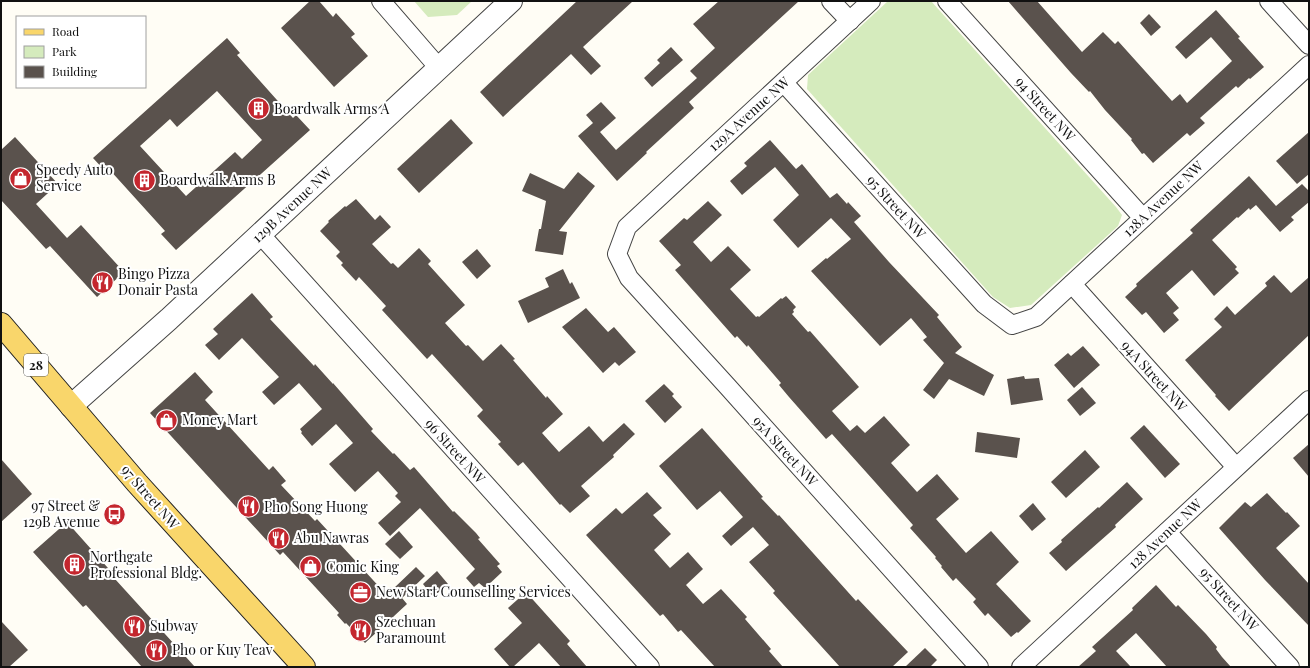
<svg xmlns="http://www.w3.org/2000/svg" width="1310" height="668" font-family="'Playfair Display',serif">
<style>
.green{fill:#d5ebbd}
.building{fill:#5a524d;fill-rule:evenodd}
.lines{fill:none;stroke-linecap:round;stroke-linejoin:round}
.minor-casing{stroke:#444;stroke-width:20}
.tertiary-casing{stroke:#444;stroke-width:24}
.primary-casing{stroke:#222;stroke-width:24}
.minor{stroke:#fff;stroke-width:18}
.tertiary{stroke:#fff;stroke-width:22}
.primary{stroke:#f9d66b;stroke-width:22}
.labels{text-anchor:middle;stroke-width:4;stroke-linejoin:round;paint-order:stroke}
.shield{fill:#fff;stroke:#585858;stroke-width:1}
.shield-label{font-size:13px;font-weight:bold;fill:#111}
.poi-label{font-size:14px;fill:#111;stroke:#fff;text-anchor:start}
.street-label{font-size:14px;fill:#111;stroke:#fff}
</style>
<rect width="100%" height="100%" fill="#fffdf5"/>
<g class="green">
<polygon points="414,1 472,1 457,15 428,17"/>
<polygon points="888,1 931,1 1116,207 1122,215 1118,226 1031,305 1010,308 993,297 807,89 808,75"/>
</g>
<g class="building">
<polygon points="310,1 319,1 333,17 336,13 355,34 351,37 368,56 334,87 281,28"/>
<polygon points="577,1 633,1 583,47 601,66 591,75 571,54 503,117 480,92"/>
<polygon points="719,1 799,1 689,102 694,108 646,152 647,153 617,181 578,136 593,123 586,115 601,102 616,118 600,132 616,150 697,78 690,71 715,48 693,24"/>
<polygon points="1008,1 1037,1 1082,52 1103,32 1115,44 1118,41 1172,101 1180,94 1187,103 1232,61 1211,37 1186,59 1175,47 1216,10 1240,37 1238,38 1264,67 1250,79 1249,78 1238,88 1236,86 1200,118 1205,123 1190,136 1187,133 1153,163 1144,153 1142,154 1131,140 1132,139 1105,110 1090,91 1089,92 1071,73"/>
<polygon points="1149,14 1161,27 1151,36 1140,23"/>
<path d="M227,38L240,53L237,55L293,118L296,115L310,130L176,250L161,234L165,231L108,168L105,171L93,158ZM217,91L262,140L242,159L235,152L186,196L140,146L170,119L177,127Z"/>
<polygon points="671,47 683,60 652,87 644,78 660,63 657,60"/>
<polygon points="451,119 473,143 419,193 397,169"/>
<polygon points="1309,132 1309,174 1297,184 1276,161"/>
<polygon points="15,137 58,184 36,204 67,238 81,225 124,272 97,297 50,246 46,249 1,200 1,150"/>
<polygon points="770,140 796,169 802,164 830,198 837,193 847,204 848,202 861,216 854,222 889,262 939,315 937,317 962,347 955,353 994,375 984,396 949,379 934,399 923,390 944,363 923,340 927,337 911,318 880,346 811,271 826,258 827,259 851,239 831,218 798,248 773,220 799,195 775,167 742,195 730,181 747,166 744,163"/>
<polygon points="578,172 595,186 559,231 567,232 563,255 535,251 539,229 541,229 546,201 522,191 530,173 564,189"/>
<polygon points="1249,176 1276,206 1302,184 1309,191 1309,202 1291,217 1294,220 1280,232 1256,205 1250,210 1249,208 1238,218 1237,217 1212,240 1237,267 1235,269 1239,273 1214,296 1192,270 1166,293 1179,308 1173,313 1179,320 1164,333 1146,312 1142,315 1125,297 1137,286 1136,284 1193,233 1190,230"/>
<polygon points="356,199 375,220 380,215 391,227 372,244 391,264 393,263 398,268 419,248 431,261 428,264 465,305 445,323 466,346 468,345 483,361 501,344 515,359 513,360 546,398 547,396 563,414 542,433 559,452 589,426 603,442 624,423 635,434 613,455 614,457 581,486 590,496 570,513 561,504 560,505 523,462 518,466 498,444 501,442 477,416 483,410 432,354 427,359 382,310 386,306 359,277 356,281 341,265 343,263 336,256 340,252 320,231 329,222 328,221 345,206 346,207"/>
<polygon points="708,201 722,215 693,242 711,262 728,246 751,270 730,289 756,317 758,316 759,317 781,298 782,299 786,296 796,307 793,310 794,312 792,314 808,332 810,331 859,387 832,411 850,431 857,425 865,433 884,416 910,445 891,463 917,492 937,474 959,499 936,519 966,553 991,531 1019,562 996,584 1031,621 1018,633 1017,632 1011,637 988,613 985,616 973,602 976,599 956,578 953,581 941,567 942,566 935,558 936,557 910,528 913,525 875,482 832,434 826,439 789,397 779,385 781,383 748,345 747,347 737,336 735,338 675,270 681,265 659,241 684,218 687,220"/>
<polygon points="477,249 491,266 477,279 462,262"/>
<polygon points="563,269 570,284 572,282 580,298 528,323 518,301 549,287 545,278"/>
<polygon points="1274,275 1291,293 1309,277 1309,335 1229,411 1215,396 1216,395 1185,360 1222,327 1214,319 1227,306 1235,315 1267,286 1265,283"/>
<polygon points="252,293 273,317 270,319 314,366 315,364 333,384 333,383 373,429 371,431 393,454 394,453 410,470 414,467 453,512 454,511 476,533 480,538 478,539 500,564 497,566 502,572 485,588 479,583 474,587 466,578 475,569 420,508 390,536 378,523 401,502 395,496 398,493 378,471 355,492 339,475 329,464 353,443 336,424 312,446 301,433 302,432 300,429 322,409 299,383 274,405 262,392 279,377 242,338 219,360 205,345 218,334 213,329"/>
<polygon points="586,308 608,332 614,327 636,352 619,366 615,362 603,373 562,327"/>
<polygon points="1083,346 1100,365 1074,388 1054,365 1068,353 1071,356"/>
<polygon points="195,372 213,392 205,400 269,470 273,466 286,481 281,485 315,521 317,519 384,592 390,587 393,589 416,567 425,576 402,598 407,604 365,643 346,623 345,624 337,615 339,613 283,552 280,555 150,413"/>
<polygon points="1024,376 1025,379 1039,378 1043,400 1011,405 1007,379"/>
<polygon points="664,384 674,394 672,396 682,407 665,423 645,401"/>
<polygon points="1082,387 1096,403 1080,416 1067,400"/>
<polygon points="1144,425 1180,464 1165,478 1130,438"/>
<polygon points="702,428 763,497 761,498 778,516 779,515 856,601 858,599 908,652 892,667 840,667 773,593 775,591 749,562 769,545 753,527 731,546 722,536 743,517 720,491 697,510 659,466"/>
<polygon points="977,432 1020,438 1017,458 975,452"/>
<polygon points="1309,444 1309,477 1293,458"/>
<polygon points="1085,450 1100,467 1066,498 1051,482"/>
<polygon points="1,459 32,494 1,522"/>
<polygon points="1127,482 1143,499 1115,525 1116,527 1066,571 1049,553 1062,542 1061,540 1098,507 1099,508"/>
<polygon points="647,492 662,508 653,515 671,534 654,550 670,568 688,552 703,569 686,585 703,604 721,589 747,617 745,619 771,649 769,651 783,667 715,667 681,630 678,632 663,614 660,616 586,535 616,508 622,514"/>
<polygon points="1267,493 1286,513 1287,512 1300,526 1276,548 1309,584 1309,626 1265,580 1219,528 1245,502 1251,507"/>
<polygon points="1033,503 1046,519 1032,531 1019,516"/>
<polygon points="67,522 116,577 115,579 195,667 142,667 86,605 83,607 33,552"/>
<polygon points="399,531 413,547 400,559 385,544"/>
<polygon points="437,571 448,584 433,597 423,584"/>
<polygon points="1156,585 1176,607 1178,605 1206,634 1217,647 1216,649 1222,657 1231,667 1167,667 1136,633 1116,651 1131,667 1078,667 1096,651 1092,647 1133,610 1132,608"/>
<polygon points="526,592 570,641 567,644 587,667 561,667 539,643 513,667 510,667 494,649 522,623 508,608"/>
<polygon points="1,621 28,650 9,667 1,667"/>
<polygon points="925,648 937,660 930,667 905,667"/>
</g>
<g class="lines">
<defs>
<g id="minor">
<polyline points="381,1 439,68"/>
<polyline points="831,1 850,21"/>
<polyline points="871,1 627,227 617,254 629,278 728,387 979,667"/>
<polyline points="947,1 1143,218"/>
<polyline points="1269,1 1309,45"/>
<polyline points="784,83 984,304 1012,325 1036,317 1309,65"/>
<polyline points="260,234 650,667"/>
<polyline points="1072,284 1236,467"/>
<polyline points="1167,532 1290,667"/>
<polyline points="1021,667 1309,400"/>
</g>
<polyline id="tertiary" points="71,406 169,319 511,1"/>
<polyline id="primary" points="1,324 137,483 304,667"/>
</defs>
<use href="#minor" class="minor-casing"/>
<use href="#tertiary" class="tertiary-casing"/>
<use href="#primary" class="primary-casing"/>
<use href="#minor" class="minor"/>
<use href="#tertiary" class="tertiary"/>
<use href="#primary" class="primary"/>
</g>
<defs>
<symbol id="building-disc" viewBox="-11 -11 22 22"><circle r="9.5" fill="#c4262e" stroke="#fff"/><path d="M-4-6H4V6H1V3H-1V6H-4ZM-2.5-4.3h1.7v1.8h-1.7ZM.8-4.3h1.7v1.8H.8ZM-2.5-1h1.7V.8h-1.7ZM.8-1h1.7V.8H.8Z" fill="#fff"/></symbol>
<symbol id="shop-disc" viewBox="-11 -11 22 22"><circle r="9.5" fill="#c4262e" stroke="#fff"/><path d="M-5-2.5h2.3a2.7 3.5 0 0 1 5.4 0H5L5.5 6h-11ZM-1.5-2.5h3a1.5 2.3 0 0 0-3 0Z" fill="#fff"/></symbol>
<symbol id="restaurant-disc" viewBox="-11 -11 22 22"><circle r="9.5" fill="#c4262e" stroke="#fff"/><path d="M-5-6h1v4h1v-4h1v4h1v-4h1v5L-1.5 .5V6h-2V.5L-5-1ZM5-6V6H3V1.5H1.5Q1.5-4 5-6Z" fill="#fff"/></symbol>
<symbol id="bus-disc" viewBox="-11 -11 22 22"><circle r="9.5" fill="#c4262e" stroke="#fff"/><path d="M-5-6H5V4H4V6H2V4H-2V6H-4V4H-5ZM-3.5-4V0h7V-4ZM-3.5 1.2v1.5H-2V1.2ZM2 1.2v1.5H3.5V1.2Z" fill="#fff"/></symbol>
<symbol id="office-disc" viewBox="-11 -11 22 22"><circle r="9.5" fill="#c4262e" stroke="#fff"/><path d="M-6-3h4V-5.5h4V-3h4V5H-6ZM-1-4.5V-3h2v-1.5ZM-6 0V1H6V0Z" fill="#fff"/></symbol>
</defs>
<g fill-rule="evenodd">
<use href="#building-disc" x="246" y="96" width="25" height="25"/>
<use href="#shop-disc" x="8" y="166" width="25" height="25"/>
<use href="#building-disc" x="132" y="168" width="25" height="25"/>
<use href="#restaurant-disc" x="90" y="270" width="25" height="25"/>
<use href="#shop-disc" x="154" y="408" width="25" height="25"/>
<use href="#restaurant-disc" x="236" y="494" width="25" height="25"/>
<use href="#bus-disc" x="102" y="502" width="25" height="25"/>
<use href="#restaurant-disc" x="266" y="526" width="25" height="25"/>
<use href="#building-disc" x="62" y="552" width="25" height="25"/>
<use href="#shop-disc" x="298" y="554" width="25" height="25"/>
<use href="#office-disc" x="348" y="580" width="25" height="25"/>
<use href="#restaurant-disc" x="122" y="614" width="25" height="25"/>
<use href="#restaurant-disc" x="348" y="618" width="25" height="25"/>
<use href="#restaurant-disc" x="144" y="638" width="25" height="25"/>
</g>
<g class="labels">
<rect class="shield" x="24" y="354" width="24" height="22" rx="3"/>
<g class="shield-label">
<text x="36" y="370">28</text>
</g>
<g class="poi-label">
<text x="274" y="114">Boardwalk Arms A</text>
<text x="36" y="175">Speedy Auto<tspan x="36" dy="16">Service</tspan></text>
<text x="160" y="185">Boardwalk Arms B</text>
<text x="118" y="279">Bingo Pizza<tspan x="118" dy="16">Donair Pasta</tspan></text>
<text x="182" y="425">Money Mart</text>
<text x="100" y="511" text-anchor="end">97 Street &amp;<tspan x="100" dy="16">129B Avenue</tspan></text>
<text x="264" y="512">Pho Song Huong</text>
<text x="294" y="543">Abu Nawras</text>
<text x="90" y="562">Northgate<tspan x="90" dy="16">Professional Bldg.</tspan></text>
<text x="326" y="572">Comic King</text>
<text x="376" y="597">New Start Counselling Services</text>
<text x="376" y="627">Szechuan<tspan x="376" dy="16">Paramount</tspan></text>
<text x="150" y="631">Subway</text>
<text x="172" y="655">Pho or Kuy Teav</text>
</g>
<g class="street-label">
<text transform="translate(1045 109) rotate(48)" y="5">94 Street NW</text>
<text transform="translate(749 114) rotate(-42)" y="5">129A Avenue NW</text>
<text transform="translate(1163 199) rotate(-43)" y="5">128A Avenue NW</text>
<text transform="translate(292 205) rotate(-43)" y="5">129B Avenue NW</text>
<text transform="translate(896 207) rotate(48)" y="5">95 Street NW</text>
<text transform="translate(1154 376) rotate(48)" y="5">94A Street NW</text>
<text transform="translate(455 451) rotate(48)" y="5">96 Street NW</text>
<text transform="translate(785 451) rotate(48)" y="5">95A Street NW</text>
<text transform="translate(150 497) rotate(49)" y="5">97 Street NW</text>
<text transform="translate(1165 534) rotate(-43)" y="5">128 Avenue NW</text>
<text transform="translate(1229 599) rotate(48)" y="5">95 Street NW</text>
</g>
</g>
<rect width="1310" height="668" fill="none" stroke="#111111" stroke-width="4"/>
<rect x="16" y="16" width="130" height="72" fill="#ffffff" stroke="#a0a0a0"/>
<rect x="24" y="29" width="20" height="6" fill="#f9d66b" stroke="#a0a0a0"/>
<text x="52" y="36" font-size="12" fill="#111111">Road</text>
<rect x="24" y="46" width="20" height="12" fill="#d5ebbd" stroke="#a0a0a0"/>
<text x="52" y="56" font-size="12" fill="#111111">Park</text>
<rect x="24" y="66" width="20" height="12" fill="#5a524d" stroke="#a0a0a0"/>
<text x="52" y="76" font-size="12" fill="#111111">Building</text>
</svg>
